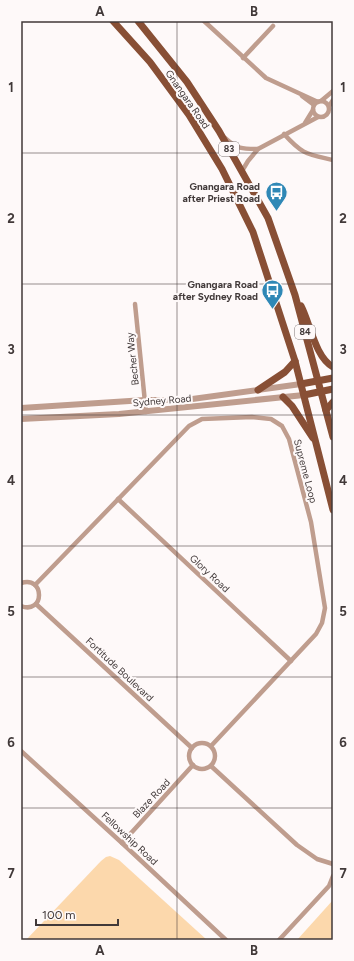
<svg xmlns="http://www.w3.org/2000/svg" width="354" height="961" font-family="Figtree,sans-serif">
<style>
.green{fill:#fcd8ac}
.lines{fill:none;stroke-linecap:round;stroke-linejoin:round}
.minor{stroke:#bf9d8e;stroke-width:4.5}
.tertiary{stroke:#bf9d8e;stroke-width:6}
.primary{stroke:#884f35;stroke-width:7}
.grid{fill:none;stroke:#413939;stroke-width:1;stroke-opacity:0.55}
.labels{text-anchor:middle;stroke-width:4;stroke-linejoin:round;paint-order:stroke}
.shield{fill:#fef9f9;stroke:#7a7373;stroke-width:1}
.shield-label{font-size:9px;font-weight:bold;fill:#413939}
.street-label{font-size:10px;fill:#413939;stroke:#fef9f9}
.poi-label{font-size:10px;font-weight:bold;fill:#413939;stroke:#fef9f9;text-anchor:end}
.neatline{fill:none;stroke:#413939;stroke-width:1.5}
.grid-label{font-size:13px;text-anchor:middle;font-weight:bold;fill:#413939}
</style>
<rect width="100%" height="100%" fill="#fef9f9"/>
<g class="green">
<polygon points="110,856 119,860 207,940 26,940 101,861 106,857"/>
<polygon points="333,900 333,940 297,940"/>
</g>
<g class="lines">
<g class="minor">
<polyline points="204,21 266,78 318,102"/>
<polyline points="243,58 273,26"/>
<polyline points="302,96 314,105"/>
<circle cx="321" cy="109" r="8"/>
<polyline points="321,101 333,91"/>
<polyline points="329,106 333,100"/>
<polyline points="305,123 313,110"/>
<path d="M284,134C303,155 307,154 333,160"/>
<path d="M225,138C237,149 242,149 258,149"/>
<polyline points="242,171 248,161 258,149 318,117"/>
<polyline points="135,304 146,412"/>
<polyline points="118,499 291,661"/>
<path d="M21,583C45,575 45,615 21,606"/>
<polyline points="35,585 189,426 202,419 252,417 271,419 282,426 289,439 311,522 325,608 322,623 316,634 211,746"/>
<polyline points="36,604 192,748"/>
<circle cx="202" cy="756" r="13"/>
<polyline points="21,751 122,843 226,940"/>
<polyline points="211,766 297,845 317,859 333,864"/>
<polyline points="122,843 193,765"/>
<polyline points="279,940 329,886 333,876"/>
</g>
<g class="tertiary">
<polyline points="21,408 145,400 185,400 301,384"/>
<polyline points="21,419 119,414 304,395"/>
</g>
<g class="primary">
<polyline points="113,21 150,62 189,115 222,169 253,232 295,361 333,510"/>
<polyline points="138,21 187,82 219,131 268,218 295,295 333,437"/>
<path d="M301,306C310,323 315,357 333,367"/>
<polyline points="301,384 333,378"/>
<polyline points="258,390 285,372 295,361"/>
<polyline points="304,395 333,389"/>
<polyline points="283,397 292,406 313,438"/>
<polyline points="326,410 333,402"/>
</g>
</g>
<path class="grid" d="M177,21V940M21,153H333M21,284H333M21,415H333M21,546H333M21,677H333M21,808H333"/>
<defs>
<symbol id="bus-pin" viewBox="-11 -11 22 30"><path d="M0 17L-7.5 6A9.5 9.5 0 1 1 7.5 6Z" fill="#2f88b6" stroke="#fef9f9"/><path d="M-5-6H5V4H4V6H2V4H-2V6H-4V4H-5ZM-3.5-4V0h7V-4ZM-3.5 1.2v1.5H-2V1.2ZM2 1.2v1.5H3.5V1.2Z" fill="#fff"/></symbol>
</defs>
<g fill-rule="evenodd">
<use href="#bus-pin" x="264" y="180" width="25" height="34"/>
<use href="#bus-pin" x="260" y="278" width="25" height="34"/>
</g>
<g class="labels">
<g class="shield">
<rect x="219" y="142" width="20" height="14" rx="3"/>
<rect x="295" y="325" width="20" height="14" rx="3"/>
</g>
<g class="shield-label">
<text x="229" y="152">83</text>
<text x="305" y="335">84</text>
</g>
<g class="street-label">
<text transform="translate(188 99) rotate(55)" y="4">Gnangara Road</text>
<text transform="translate(132 359) rotate(-96)" y="4">Becher Way</text>
<text transform="translate(162 400) rotate(-5)" y="4">Sydney Road</text>
<text transform="translate(306 471) rotate(75)" y="4">Supreme Loop</text>
<text transform="translate(210 573) rotate(43)" y="4">Glory Road</text>
<text transform="translate(120 669) rotate(43)" y="4">Fortitude Boulevard</text>
<text transform="translate(151 798) rotate(-47)" y="4">Blaze Road</text>
<text transform="translate(130 838) rotate(43)" y="4">Fellowship Road</text>
</g>
<g class="poi-label">
<text x="260" y="190">Gnangara Road<tspan x="260" dy="12">after Priest Road</tspan></text>
<text x="258" y="288">Gnangara Road<tspan x="258" dy="12">after Sydney Road</tspan></text>
</g>
</g>
<rect width="354" height="961" fill="none" stroke="#fef9f9" stroke-width="44"/>
<path d="M36 919v6h82v-6" fill="none" stroke="#413939" stroke-width="2"/>
<text x="42" y="919" font-size="12" fill="#413939" stroke="#fef9f9" stroke-width="3" paint-order="stroke">100 m</text>
<rect x="22" y="22" width="310" height="917" class="neatline"/>
<g class="grid-label">
<text x="100" y="16">A</text>
<text x="254" y="16">B</text>
<text x="11" y="92">1</text>
<text x="343" y="92">1</text>
<text x="11" y="223">2</text>
<text x="343" y="223">2</text>
<text x="11" y="354">3</text>
<text x="343" y="354">3</text>
<text x="11" y="485">4</text>
<text x="343" y="485">4</text>
<text x="11" y="616">5</text>
<text x="343" y="616">5</text>
<text x="11" y="747">6</text>
<text x="343" y="747">6</text>
<text x="11" y="878">7</text>
<text x="343" y="878">7</text>
<text x="100" y="955">A</text>
<text x="254" y="955">B</text>
</g>
</svg>
